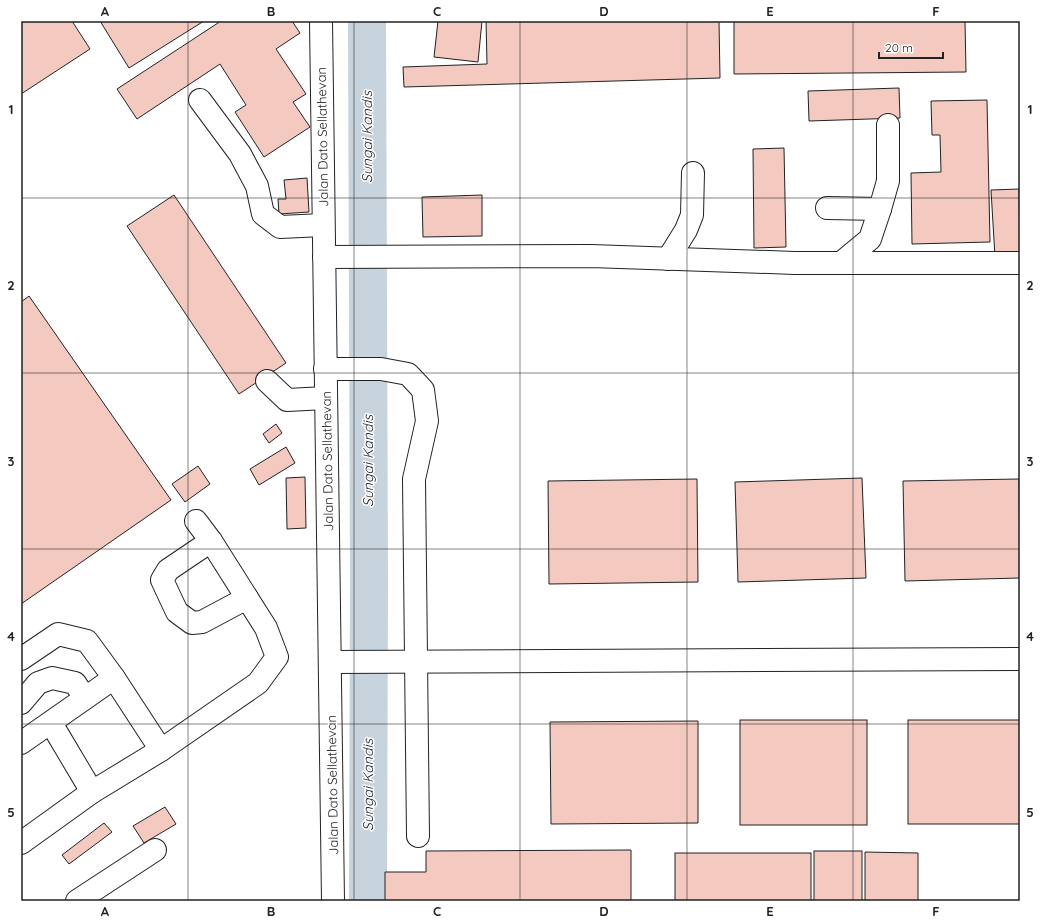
<svg xmlns="http://www.w3.org/2000/svg" width="1041" height="922" font-family="Quicksand,sans-serif">
<style>
.lines{fill:none;stroke-linecap:round;stroke-linejoin:round}
.river{stroke:#c7d3dd;stroke-width:38}
.building{fill:#f3c9c0;stroke:#222}
.minor-casing{stroke:#222;stroke-width:24}
.minor{stroke:#fff;stroke-width:22}
.grid{fill:none;stroke:#222;stroke-width:1;stroke-opacity:0.55}
.labels{text-anchor:middle;stroke-width:3;stroke-linejoin:round;paint-order:stroke}
.street-label{font-size:13px;fill:#222;stroke:#fff}
.water-label{font-size:14px;font-style:italic;fill:#222;stroke:#fff}
.neatline{fill:none;stroke:#222;stroke-width:1.5}
.grid-label{font-size:13px;text-anchor:middle;font-weight:bold;fill:#222}
</style>
<rect width="100%" height="100%" fill="#fff"/>
<g class="lines">
<polyline class="river" points="367,21 369,582 368,901"/>
</g>
<g class="building">
<polygon points="21,21 72,21 90,49 21,94"/>
<polygon points="100,21 204,21 129,68"/>
<polygon points="221,21 292,21 300,33 276,49 306,94 293,102 310,127 264,157 235,112 246,105 220,64 137,119 117,89"/>
<polygon points="438,21 482,21 478,62 434,57"/>
<polygon points="486,21 719,21 720,78 404,87 403,67 487,64"/>
<polygon points="734,21 965,21 966,72 734,74"/>
<polygon points="899,88 900,118 809,121 808,91"/>
<polygon points="987,100 990,242 912,244 911,173 941,172 940,135 932,135 931,101"/>
<polygon points="784,148 786,247 754,248 753,149"/>
<polygon points="307,178 309,212 279,214 278,199 286,199 284,180"/>
<polygon points="1019,189 1020,256 995,257 991,190"/>
<polygon points="174,195 286,363 239,394 127,226"/>
<polygon points="482,195 482,236 423,237 422,197"/>
<polygon points="29,296 171,500 21,604 21,302"/>
<polygon points="276,424 282,433 269,443 263,434"/>
<polygon points="286,447 295,463 259,485 250,469"/>
<polygon points="198,466 210,484 185,502 172,484"/>
<polygon points="305,477 306,528 287,529 286,478"/>
<polygon points="862,478 866,578 738,582 735,482"/>
<polygon points="697,479 698,582 549,584 548,481"/>
<polygon points="1019,479 1020,578 905,581 903,481"/>
<rect x="740" y="720" width="127" height="105"/>
<rect x="908" y="720" width="112" height="104"/>
<polygon points="698,721 698,823 551,824 550,722"/>
<polygon points="165,807 176,824 144,843 133,826"/>
<polygon points="104,823 112,832 69,864 62,855"/>
<polygon points="631,850 631,901 385,901 385,872 426,872 426,851"/>
<rect x="814" y="851" width="48" height="50"/>
<polygon points="865,852 918,853 918,901 865,901"/>
<rect x="675" y="853" width="136" height="48"/>
</g>
<g class="lines">
<defs>
<g id="minor">
<polyline points="321,21 333,901"/>
<polyline points="200,100 240,154 257,186 263,214 280,227 323,225"/>
<polyline points="827,208 880,209"/>
<polyline points="324,257 591,256 795,263 1020,263"/>
<polyline points="668,259 686,230 692,215 693,173"/>
<polyline points="841,263 870,239 880,209 888,181 888,125"/>
<polyline points="325,369 381,369 408,374 423,390 427,421 414,479 418,836"/>
<polyline points="267,381 287,400 326,398"/>
<polyline points="211,541 168,570 162,580 177,612 192,623 202,622 247,598"/>
<polyline points="21,659 58,634 87,641 114,678 161,750"/>
<polyline points="331,662 1020,659"/>
<polyline points="21,703 38,683 52,678 75,683 85,698"/>
<polyline points="51,723 92,792"/>
<polyline points="21,743 114,678"/>
<polyline points="21,843 92,792 161,750 258,683 277,657 266,628 211,541 196,521"/>
<polyline points="77,901 155,850"/>
</g>
</defs>
<use href="#minor" class="minor-casing"/>
<use href="#minor" class="minor"/>
</g>
<path class="grid" d="M188,21V901M354,21V901M520,21V901M687,21V901M853,21V901M21,198H1020M21,373H1020M21,549H1020M21,724H1020"/>
<g class="labels">
<g class="street-label">
<text transform="translate(322 137) rotate(-91)" y="5">Jalan Dato Sellathevan</text>
<text transform="translate(327 461) rotate(-91)" y="5">Jalan Dato Sellathevan</text>
<text transform="translate(332 785) rotate(-91)" y="5">Jalan Dato Sellathevan</text>
</g>
<g class="water-label">
<text transform="translate(367 137) rotate(-90)" y="5">Sungai Kandis</text>
<text transform="translate(368 461) rotate(-90)" y="5">Sungai Kandis</text>
<text transform="translate(368 785) rotate(-90)" y="5">Sungai Kandis</text>
</g>
</g>
<rect width="1041" height="922" fill="none" stroke="#ffffff" stroke-width="44"/>
<path d="M879 52v6h64v-6" fill="none" stroke="#222222" stroke-width="2"/>
<text x="885" y="52" font-size="12" fill="#222222" stroke="#ffffff" stroke-width="3" paint-order="stroke">20 m</text>
<rect x="22" y="22" width="997" height="878" class="neatline"/>
<g class="grid-label">
<text x="105" y="16">A</text>
<text x="271" y="16">B</text>
<text x="437" y="16">C</text>
<text x="604" y="16">D</text>
<text x="770" y="16">E</text>
<text x="936" y="16">F</text>
<text x="11" y="114">1</text>
<text x="1030" y="114">1</text>
<text x="11" y="290">2</text>
<text x="1030" y="290">2</text>
<text x="11" y="466">3</text>
<text x="1030" y="466">3</text>
<text x="11" y="641">4</text>
<text x="1030" y="641">4</text>
<text x="11" y="817">5</text>
<text x="1030" y="817">5</text>
<text x="105" y="916">A</text>
<text x="271" y="916">B</text>
<text x="437" y="916">C</text>
<text x="604" y="916">D</text>
<text x="770" y="916">E</text>
<text x="936" y="916">F</text>
</g>
</svg>
